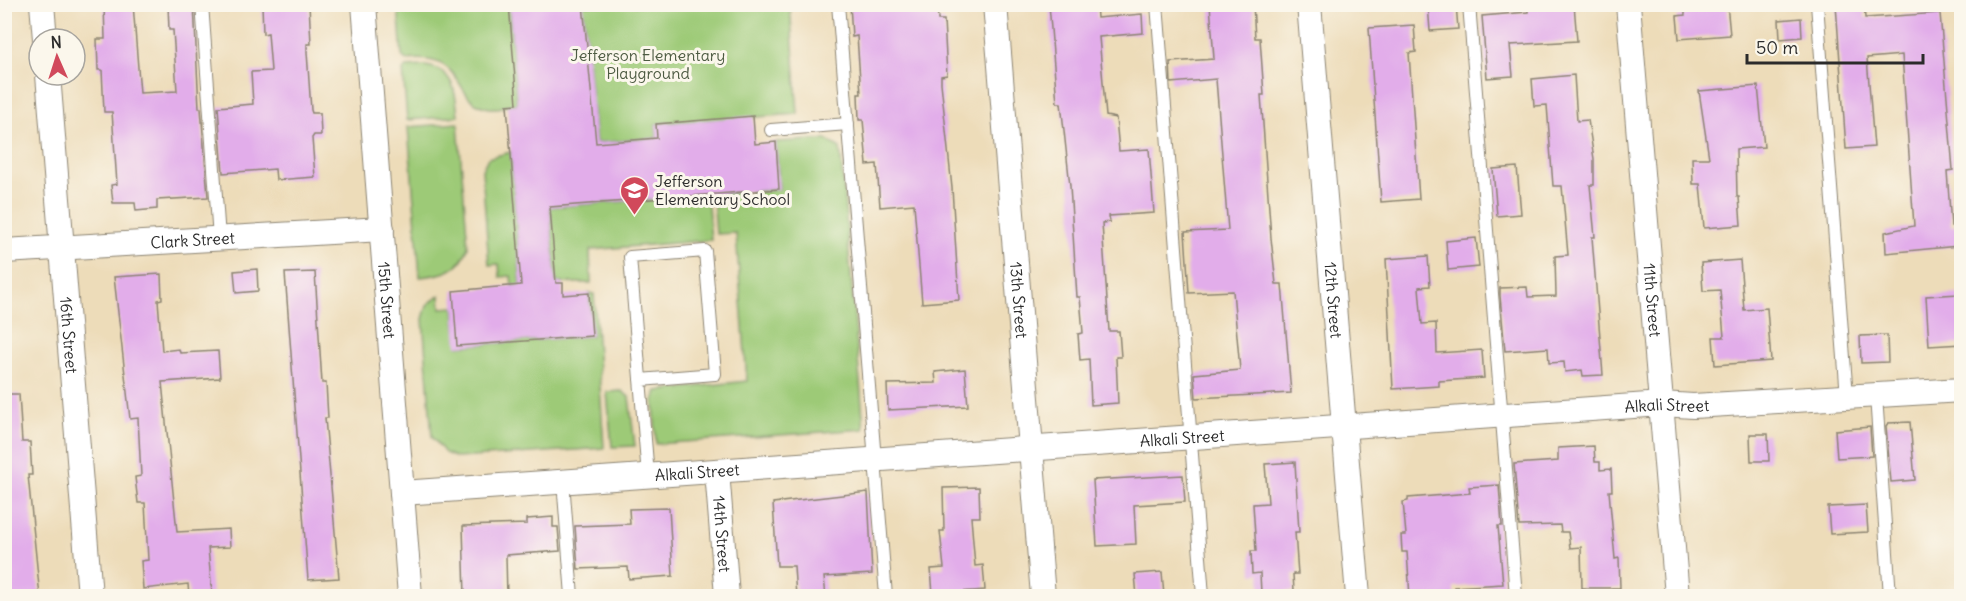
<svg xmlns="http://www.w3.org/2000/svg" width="1966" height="601" font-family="Delius,sans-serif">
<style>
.green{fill:#9dca77;stroke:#647a51;stroke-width:1.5}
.building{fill:#e2adea}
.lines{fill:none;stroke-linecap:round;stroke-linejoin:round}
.service-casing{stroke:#8c8472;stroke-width:14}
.minor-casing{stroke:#8c8472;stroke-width:26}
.service{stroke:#fff;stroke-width:12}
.minor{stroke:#fff;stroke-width:24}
.labels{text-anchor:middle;stroke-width:6;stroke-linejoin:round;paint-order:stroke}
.park-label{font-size:16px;fill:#4d5b42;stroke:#fbf7ec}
.poi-label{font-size:16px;fill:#2b2b2b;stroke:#fbf7ec;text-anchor:start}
.street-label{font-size:16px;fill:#2b2b2b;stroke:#fbf7ec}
</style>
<rect width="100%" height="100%" fill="#fbf7ec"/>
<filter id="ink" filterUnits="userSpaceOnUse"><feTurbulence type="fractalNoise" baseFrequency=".0167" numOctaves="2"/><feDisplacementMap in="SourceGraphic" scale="12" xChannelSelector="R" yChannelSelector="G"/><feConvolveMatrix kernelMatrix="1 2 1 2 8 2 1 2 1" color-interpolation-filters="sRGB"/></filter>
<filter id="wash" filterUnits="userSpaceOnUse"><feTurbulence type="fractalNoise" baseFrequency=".008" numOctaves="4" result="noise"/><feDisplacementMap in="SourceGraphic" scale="24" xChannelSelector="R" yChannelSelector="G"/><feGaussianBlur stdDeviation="1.35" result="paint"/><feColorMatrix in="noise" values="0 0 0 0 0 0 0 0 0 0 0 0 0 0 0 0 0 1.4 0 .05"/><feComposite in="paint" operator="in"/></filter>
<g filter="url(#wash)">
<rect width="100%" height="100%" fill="#eddcb9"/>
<g class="green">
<path d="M398,5H509L517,104C506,105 501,109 490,108C450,103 470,52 406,60L402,56Z"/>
<polygon points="583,5 790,5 798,114 656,124 657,138 596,143"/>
<path d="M425,66C454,69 456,93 458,116L407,120L403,70L407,67Z"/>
<path d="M458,123L468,247C461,271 442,275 420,277L408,127Z"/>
<polygon points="814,140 827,140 840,148 864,429 656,444 654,400 657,391 747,381 736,233 716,234 713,195 743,192 744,195 751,195 751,191 779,189 776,142"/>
<polygon points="511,152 521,286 512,286 511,276 500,277 499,264 489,265 482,170 488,158"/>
<polygon points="707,195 711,240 590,250 591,283 556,283 550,207"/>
<polygon points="589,293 594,294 604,448 457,458 445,453 432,437 423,319 427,305 440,295 441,308 454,307 458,346 592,336"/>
<polygon points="622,391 629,397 635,446 612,447 607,392"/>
</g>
<g id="blocks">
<g class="building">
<polygon points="104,4 133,4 140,93 177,91 173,30 169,30 168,4 194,4 199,108 201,108 208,197 157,200 157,209 136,211 135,203 113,203 111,185 117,184 112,112 104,112 102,70 98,70 97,39 105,39"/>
<polygon points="262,4 309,4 311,44 307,44 307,52 311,110 312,113 320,113 321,135 314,135 312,138 315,177 276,180 275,169 223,173 218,107 253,104 251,72 271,71 268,33 263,34"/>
<polygon points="509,4 583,4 596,143 657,138 656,124 753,116 755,144 776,142 779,189 550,207 556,283 563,283 563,295 589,293 592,336 457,346 453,291 521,285 507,105 517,104"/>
<polygon points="850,4 937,4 938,20 944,20 947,75 941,76 941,83 952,188 959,300 922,303 914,204 880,207 877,164 867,165 863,120 859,120 858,94 861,94 857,36 852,37"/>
<polygon points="1049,4 1096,4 1097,18 1142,14 1143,33 1099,37 1106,116 1116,118 1119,151 1149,149 1154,213 1109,216 1110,222 1102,223 1109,331 1119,331 1121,357 1116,357 1118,403 1091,405 1089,359 1080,360 1078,334 1083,333 1080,297 1077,297 1070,186 1061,103 1057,103"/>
<polygon points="1210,4 1253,4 1255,38 1260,38 1264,95 1261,95 1271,238 1276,284 1282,284 1291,393 1196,398 1194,374 1240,370 1233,291 1189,293 1185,232 1228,230 1216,79 1171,83 1170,62 1214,59"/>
<polygon points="1428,4 1456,4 1458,29 1430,31"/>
<polygon points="1528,4 1574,4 1577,41 1510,45 1513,76 1487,78 1482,16 1528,12"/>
<polygon points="1685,4 1727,4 1730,35 1679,39 1677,16 1685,15"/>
<polygon points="1836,4 1864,4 1865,18 1940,13 1953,170 1947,171 1951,226 1956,226 1958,246 1886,253 1885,232 1914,226 1902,55 1867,58 1874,147 1846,149"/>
<polygon points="1801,18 1802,37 1780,39 1779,20"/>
<polygon points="1414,25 1416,52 1409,53 1419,199 1381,202 1369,28"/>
<polygon points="1574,75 1577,121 1588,120 1594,159 1594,185 1590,185 1595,237 1592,237 1603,375 1583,376 1582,370 1565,372 1564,362 1549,363 1548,348 1505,351 1500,296 1500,288 1527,287 1528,297 1556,296 1555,256 1568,255 1562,186 1553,186 1547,105 1534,106 1532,79"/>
<polygon points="1758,86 1764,147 1736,149 1737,197 1739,197 1741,225 1704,228 1700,184 1693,184 1692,158 1709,158 1699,91"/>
<polygon points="1517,167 1521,214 1497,216 1493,169"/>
<polygon points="1476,238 1479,267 1448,270 1446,241"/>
<polygon points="1428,256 1430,286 1419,287 1422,324 1436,323 1437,353 1482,350 1484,378 1439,381 1439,386 1393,389 1386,259"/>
<polygon points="1740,260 1744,310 1767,308 1771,361 1715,365 1713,337 1724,337 1720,290 1703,291 1701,263"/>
<polygon points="257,269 258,291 236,293 234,271"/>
<polygon points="315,272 322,383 326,383 328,418 325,418 339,578 308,580 285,273"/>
<polygon points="161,274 162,299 158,300 162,351 179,349 180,353 218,351 220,378 162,382 177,532 229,529 230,547 208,548 212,594 189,596 188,584 143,589 141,561 148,560 145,503 138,503 135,477 141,476 138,418 130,419 114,277"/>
<polygon points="1959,294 1962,344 1929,346 1926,296"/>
<polygon points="1887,335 1888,362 1861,363 1860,336"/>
<polygon points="965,369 968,406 888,410 887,384 936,383 935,372"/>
<polygon points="4,394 19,394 22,442 30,442 32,475 28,475 40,597 4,597"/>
<polygon points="1910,422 1915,480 1891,482 1886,426 1888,423"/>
<polygon points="1870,427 1872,456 1837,458 1835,430"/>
<polygon points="1750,434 1768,434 1769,461 1751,461"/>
<polygon points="1594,446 1595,462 1600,462 1600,470 1611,469 1612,491 1609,491 1615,559 1619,558 1620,588 1582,588 1581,547 1570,548 1568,532 1561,532 1560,525 1519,526 1514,464 1558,461 1558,448"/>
<polygon points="1295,462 1299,532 1295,532 1298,574 1293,574 1294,591 1261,593 1260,573 1252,574 1251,551 1256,551 1253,504 1268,503 1265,464"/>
<polygon points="1183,475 1185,502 1134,505 1136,544 1097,546 1093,480"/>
<polygon points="1499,485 1502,526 1498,526 1503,584 1454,587 1454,597 1410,597 1407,552 1402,552 1401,535 1406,535 1403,502 1408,501 1408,498 1470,493 1469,487"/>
<polygon points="979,487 980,517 971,517 975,566 983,565 985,590 933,594 931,569 944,568 940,531 944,531 943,488"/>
<polygon points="868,492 872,574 824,577 826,597 796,597 794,566 777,566 773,503"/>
<polygon points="1866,505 1868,532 1830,534 1828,507"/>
<polygon points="669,508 673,576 629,579 628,567 578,569 575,526 630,524 629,509"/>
<polygon points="553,517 553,527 558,527 560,551 506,555 507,597 465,597 463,526 527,524 527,519"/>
<polygon points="1162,572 1164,596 1137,597 1135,574"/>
</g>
</g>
</g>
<g filter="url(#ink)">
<use href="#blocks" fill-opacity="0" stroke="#8c8472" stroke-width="1.5"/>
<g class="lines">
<defs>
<g id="service">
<polyline points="202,4 219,238"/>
<polyline points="838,4 886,596"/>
<polyline points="1157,4 1203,596"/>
<polyline points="1469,4 1516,596"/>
<polyline points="1817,4 1847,397"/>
<polyline points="771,130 848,124"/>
<polyline points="640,380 715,374 705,251 630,257 648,476"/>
<polyline points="1876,396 1890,596"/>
<polyline points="563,481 572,596"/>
</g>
<g id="minor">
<polyline points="42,4 45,39"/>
<path id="s1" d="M364,4L410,596"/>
<path id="s2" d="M995,4L1043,596"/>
<path id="s3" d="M1309,4L1358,596"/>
<path id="s4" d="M1628,4L1677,596"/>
<path id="s5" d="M48,75L90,596"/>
<path id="s6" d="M4,251L382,229"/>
<path id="s7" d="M717,471L727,596"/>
<path id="s8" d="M402,493L1662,404L1693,406L1962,390"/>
</g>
</defs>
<use href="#service" class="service-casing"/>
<use href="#minor" class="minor-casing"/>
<use href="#service" class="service"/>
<use href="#minor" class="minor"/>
</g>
</g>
<defs>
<symbol id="school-pin" viewBox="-11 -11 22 30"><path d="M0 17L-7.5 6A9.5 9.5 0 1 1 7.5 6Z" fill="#d1495b" stroke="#fbf7ec"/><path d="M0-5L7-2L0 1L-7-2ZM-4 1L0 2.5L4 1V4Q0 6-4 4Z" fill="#fff"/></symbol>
</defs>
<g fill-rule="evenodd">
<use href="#school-pin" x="618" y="174" width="33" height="45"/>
</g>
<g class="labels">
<g class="park-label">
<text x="648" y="61">Jefferson Elementary<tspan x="648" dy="18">Playground</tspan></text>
</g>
<g class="poi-label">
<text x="655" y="187">Jefferson<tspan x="655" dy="18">Elementary School</tspan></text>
</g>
<g class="street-label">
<text dy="6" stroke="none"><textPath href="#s6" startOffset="189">Clark Street</textPath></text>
<text dy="6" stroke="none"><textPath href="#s1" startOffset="297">15th Street</textPath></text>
<text dy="6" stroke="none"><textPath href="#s4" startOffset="297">11th Street</textPath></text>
<text dy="6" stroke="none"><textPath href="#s2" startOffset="297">13th Street</textPath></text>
<text dy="6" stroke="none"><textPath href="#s3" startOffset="297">12th Street</textPath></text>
<text dy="6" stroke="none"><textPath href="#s5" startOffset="261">16th Street</textPath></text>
<text dy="6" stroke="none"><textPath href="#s8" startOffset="1268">Alkali Street</textPath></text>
<text dy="6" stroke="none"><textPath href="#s8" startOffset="782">Alkali Street</textPath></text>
<text dy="6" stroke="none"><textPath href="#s8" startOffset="296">Alkali Street</textPath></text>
<text dy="6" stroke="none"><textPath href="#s7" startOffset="63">14th Street</textPath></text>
</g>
</g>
<rect width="1966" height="601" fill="none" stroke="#fbf7ec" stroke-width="24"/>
<g transform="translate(57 57) rotate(357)"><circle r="28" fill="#fbf7ec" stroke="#a8a59f" stroke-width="1.5"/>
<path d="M0-4.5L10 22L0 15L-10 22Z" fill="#d1495b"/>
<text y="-9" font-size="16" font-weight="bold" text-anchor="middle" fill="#2b2b2b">N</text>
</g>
<path d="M1747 54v9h176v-9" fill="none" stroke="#2b2b2b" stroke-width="3"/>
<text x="1756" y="54" font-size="18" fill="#2b2b2b" stroke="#fbf7ec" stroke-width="4.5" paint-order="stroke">50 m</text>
</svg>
